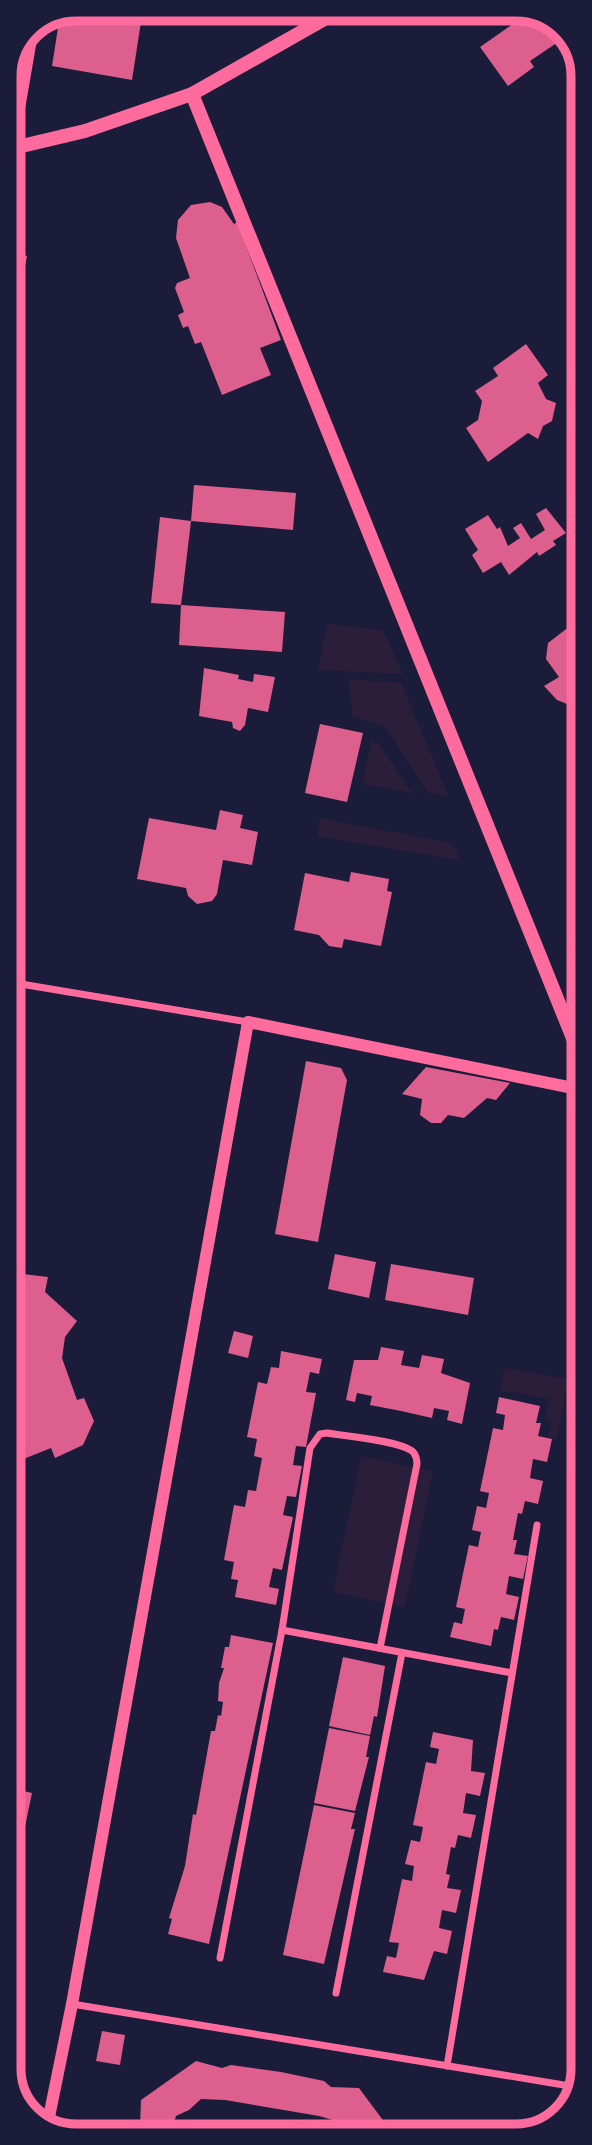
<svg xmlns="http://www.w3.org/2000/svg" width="592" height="2145" font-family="Figtree,sans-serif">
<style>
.green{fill:#2a1e3b}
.building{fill:#dd5f8e}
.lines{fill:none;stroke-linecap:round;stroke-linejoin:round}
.minor{stroke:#ff6b9d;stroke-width:7}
.tertiary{stroke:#ff6b9d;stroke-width:12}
.secondary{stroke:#ff6b9d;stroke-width:14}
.rim{fill:none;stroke:#ff6b9d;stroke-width:9}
</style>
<rect width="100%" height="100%" fill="#1b1b3a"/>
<g class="green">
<polygon points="327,624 383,630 403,674 318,670"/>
<polygon points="349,679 401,683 449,797 428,793 386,727 352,716"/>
<polygon points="371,740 378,743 412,793 363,784"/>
<polygon points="320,818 450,843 457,850 459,860 317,836"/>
<polygon points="505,1368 568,1379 557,1439 548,1437 552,1421 545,1419 549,1399 500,1390"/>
<polygon points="361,1456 433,1471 405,1607 333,1592"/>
</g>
<g class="building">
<polygon points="76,9 143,9 132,80 52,66 60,15"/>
<polygon points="530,12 561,26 567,36 530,61 534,67 508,86 480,47"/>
<polygon points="16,58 14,79 9,78 9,76"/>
<polygon points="210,202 222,207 234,224 237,222 281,340 260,348 271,375 222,395 201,342 195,344 188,326 183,328 178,315 184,312 175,288 177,283 190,278 176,238 178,220 191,205"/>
<polygon points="9,252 27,256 21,286 16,285 12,303 17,304 10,338"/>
<polygon points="526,344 548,375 538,383 546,399 556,403 552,421 543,426 538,439 528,433 488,462 466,428 478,420 482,401 475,391 498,376 493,368"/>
<polygon points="194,485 296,493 293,530 191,521"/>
<polygon points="546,508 566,533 553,541 556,545 539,556 537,552 509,575 501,562 483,573 472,555 478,550 465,529 488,515 497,529 500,527 508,546 520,538 513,528 521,523 531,539 545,530 536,514"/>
<polygon points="160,517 191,521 181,605 151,603"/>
<polygon points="181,605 285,612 282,652 179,645"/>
<polygon points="570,626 582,640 582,710 557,700 544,686 559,677 546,659 548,643"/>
<polygon points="204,668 239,675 238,679 253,682 254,674 275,677 268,712 248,708 245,725 240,731 233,728 232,722 199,716"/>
<polygon points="320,724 363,733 347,802 305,793"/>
<polygon points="220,810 243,815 240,828 258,832 252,865 223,860 217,894 212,901 197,904 188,896 186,888 137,879 149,818 216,830"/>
<polygon points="351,872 389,879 387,891 392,892 381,946 344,939 342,948 329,946 319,935 294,930 305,873 349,882"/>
<polygon points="306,1061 341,1068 347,1080 318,1242 275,1234"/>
<polygon points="426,1067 510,1083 496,1100 487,1098 464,1118 448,1115 441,1123 431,1123 420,1115 422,1099 402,1094"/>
<polygon points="335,1254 376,1262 369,1298 328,1289"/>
<polygon points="391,1264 474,1278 468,1315 385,1300"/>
<polygon points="23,1274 48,1277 45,1292 77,1321 65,1337 62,1358 77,1400 84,1398 94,1421 83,1445 55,1458 51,1448 21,1460 10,1461 10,1282 21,1283"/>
<polygon points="234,1331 253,1336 248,1358 228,1353"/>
<polygon points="381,1347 404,1351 401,1365 419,1368 422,1355 444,1359 441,1373 470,1383 462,1424 447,1420 449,1411 434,1408 432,1418 401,1411 370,1405 372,1396 357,1393 355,1402 346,1400 354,1360 378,1360"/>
<polygon points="281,1351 322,1359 319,1374 310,1372 306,1392 316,1393 306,1447 296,1446 293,1465 302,1466 296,1497 287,1496 283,1515 293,1517 282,1570 273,1568 269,1587 279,1589 276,1605 235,1597 238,1580 231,1579 234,1562 224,1560 234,1505 245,1507 248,1490 256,1491 262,1458 254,1456 257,1439 247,1437 258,1382 267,1384 271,1367 279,1368"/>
<polygon points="499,1397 540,1406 536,1423 541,1423 538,1436 552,1439 547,1462 533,1459 530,1478 543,1481 538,1504 525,1501 522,1514 518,1513 513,1540 517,1540 514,1554 528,1556 523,1579 509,1576 506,1594 519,1597 514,1620 501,1617 498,1630 494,1629 491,1646 450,1637 454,1622 462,1624 465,1609 456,1607 469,1545 478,1547 481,1532 472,1530 477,1506 486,1508 489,1493 480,1491 493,1428 503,1430 505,1415 496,1413"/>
<polygon points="231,1635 273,1643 209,1944 168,1934 172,1919 169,1918 185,1866 193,1814 196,1815 211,1731 215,1731 218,1715 221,1716 223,1702 218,1701 219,1683 224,1668 221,1668 225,1647 229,1647"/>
<polygon points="343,1657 385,1666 377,1717 374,1716 370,1735 329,1726"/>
<polygon points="329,1728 370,1736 366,1757 369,1757 355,1811 314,1803"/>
<polygon points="433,1732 473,1740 471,1771 485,1773 480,1796 466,1793 463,1813 476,1815 471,1838 458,1835 455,1848 451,1847 446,1874 450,1875 447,1888 461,1890 456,1913 442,1910 439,1928 452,1931 447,1954 434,1951 424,1980 383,1972 387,1956 396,1958 399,1943 389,1942 402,1879 412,1881 414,1866 405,1864 411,1840 420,1842 423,1827 413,1825 426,1762 436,1764 439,1749 430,1747"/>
<polygon points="10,1788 32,1793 11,1894 10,1894"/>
<polygon points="314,1805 355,1813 351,1829 355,1829 324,1964 283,1955"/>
<polygon points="102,2031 125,2035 120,2065 96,2061"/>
<polygon points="196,2061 222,2068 231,2065 281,2072 324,2081 331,2087 359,2088 394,2135 349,2135 343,2123 319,2116 225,2100 201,2099 189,2110 176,2116 170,2136 133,2136 140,2127 141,2100"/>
</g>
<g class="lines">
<g class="minor">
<polyline points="15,147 36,25"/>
<polyline points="9,982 248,1022"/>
<polyline points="282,1630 512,1673"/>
<path d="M220,1958L282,1630L310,1448L320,1434L327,1433C344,1436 405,1441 414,1453C416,1456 417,1461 417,1464L380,1648"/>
<polyline points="336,1993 402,1653"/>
<polyline points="72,2004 576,2087"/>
<polyline points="447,2066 537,1525"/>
</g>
<polyline class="tertiary" points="47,2127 72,2004 248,1022 583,1090"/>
<g class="secondary">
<polyline points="192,94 583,1063"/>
<polyline points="9,149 85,131 192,94 342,9"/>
</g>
</g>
<path d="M0 0H592V2145H0ZM76 21H516A55 55 0 0 1 571 76V2069A55 55 0 0 1 516 2124H76A55 55 0 0 1 21 2069V76A55 55 0 0 1 76 21Z" fill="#1b1b3a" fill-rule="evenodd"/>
<path class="rim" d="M76 21H516A55 55 0 0 1 571 76V2069A55 55 0 0 1 516 2124H76A55 55 0 0 1 21 2069V76A55 55 0 0 1 76 21Z"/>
</svg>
